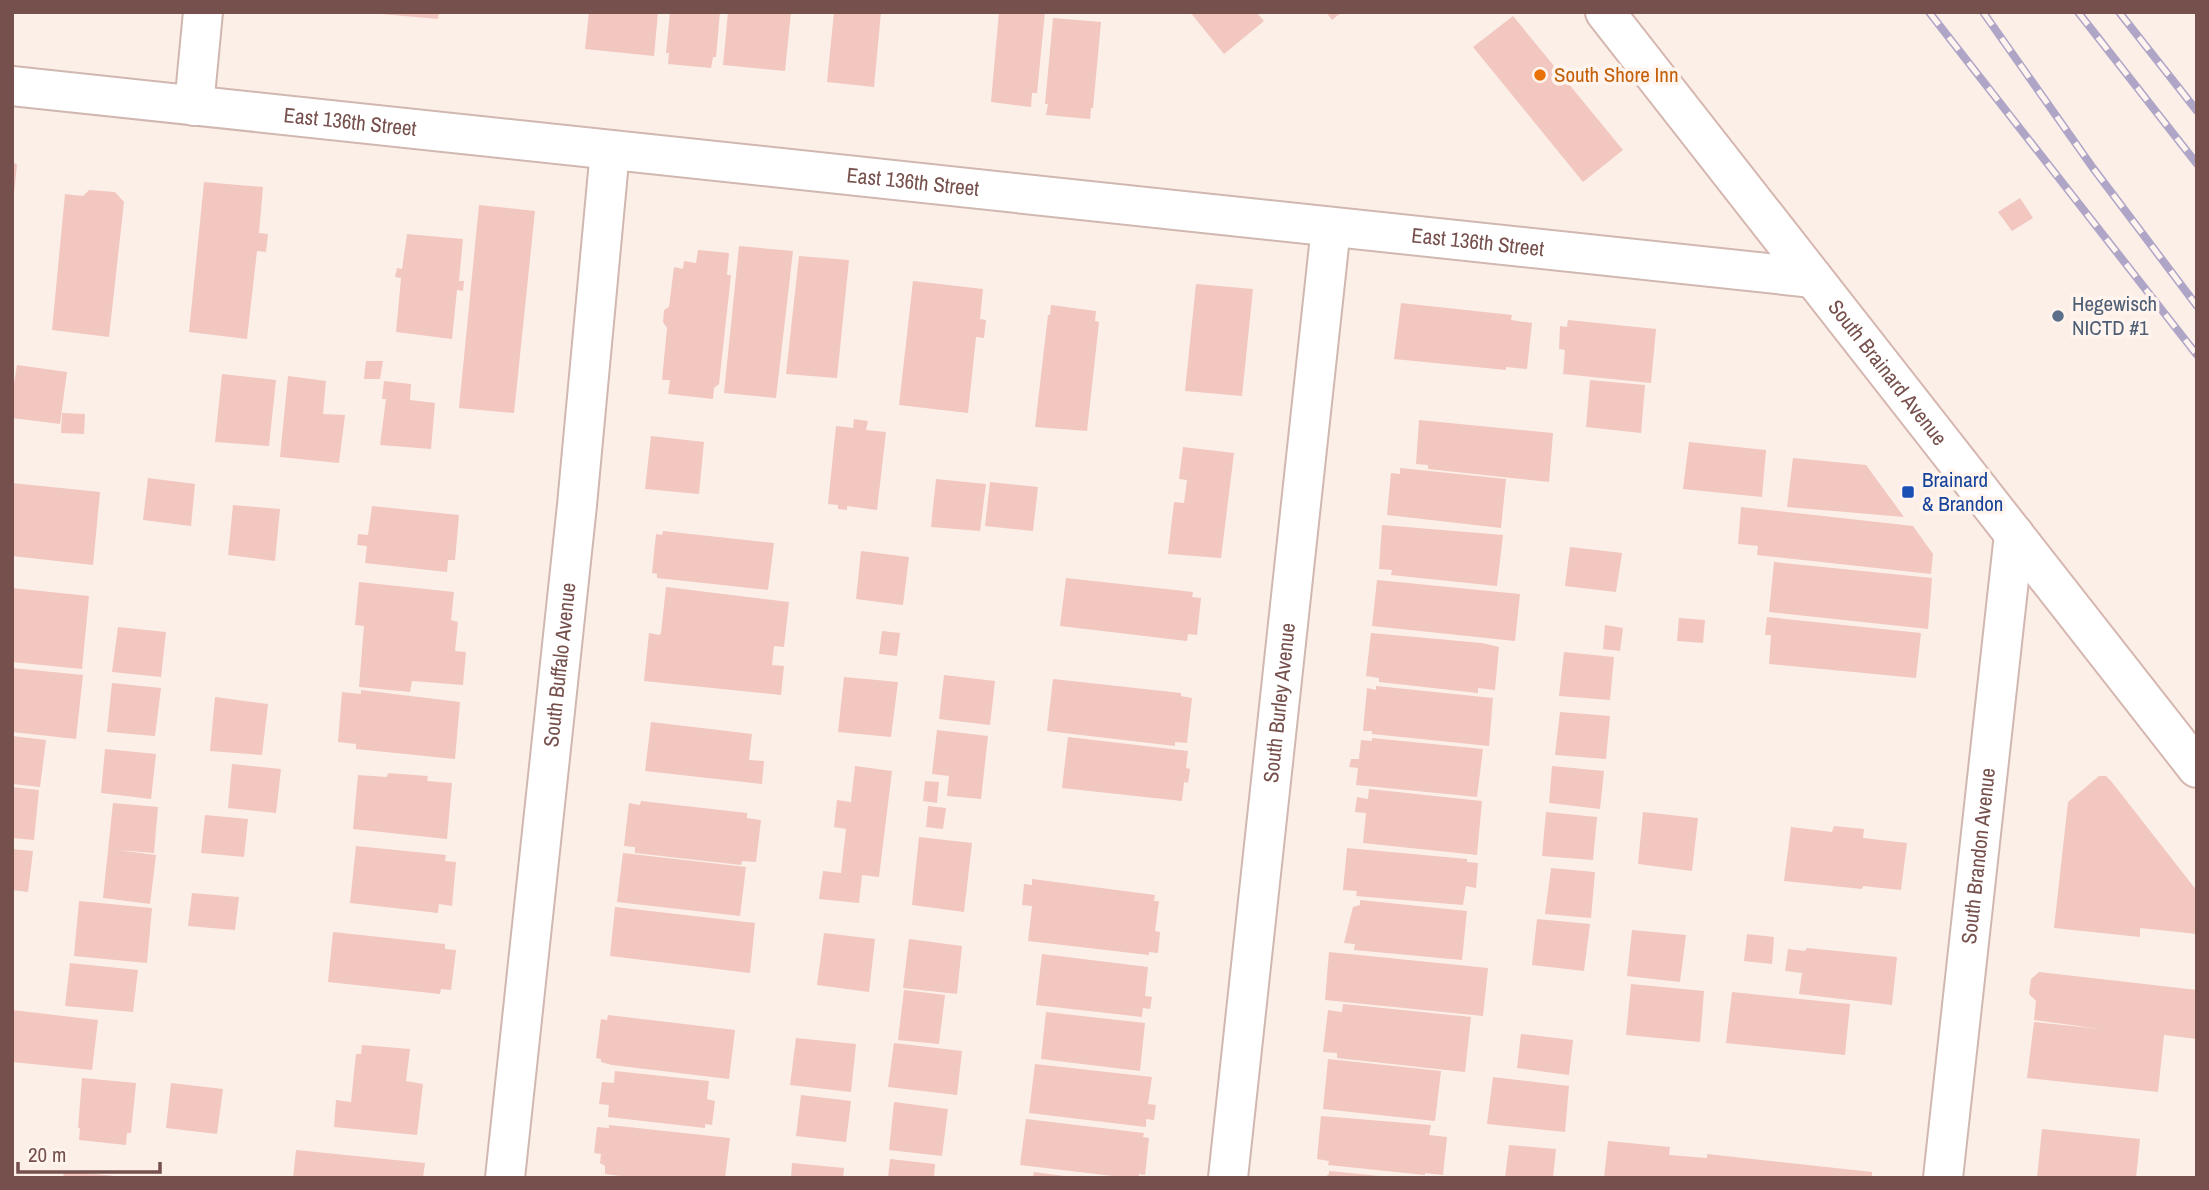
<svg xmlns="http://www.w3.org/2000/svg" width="2209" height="1190" font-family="'Archivo Narrow',sans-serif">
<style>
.building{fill:#f1c7c0}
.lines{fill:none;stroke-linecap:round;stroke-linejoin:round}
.street-casing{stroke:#d0b7b0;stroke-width:42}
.secondary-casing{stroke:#d6b7b0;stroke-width:42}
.street{stroke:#fff;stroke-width:38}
.secondary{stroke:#fff;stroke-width:38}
.rail-casing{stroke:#afa5c7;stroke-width:8}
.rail{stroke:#fff4ee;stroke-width:5;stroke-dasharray:16;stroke-linecap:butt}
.food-dot{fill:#e8710a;stroke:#fff4ee;stroke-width:2.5}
.service-dot{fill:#5c6f8a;stroke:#fff4ee;stroke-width:2.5}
.transit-dot{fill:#1a4fb4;stroke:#fff4ee;stroke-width:2.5}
.labels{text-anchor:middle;stroke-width:7;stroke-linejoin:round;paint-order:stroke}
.food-label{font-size:21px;fill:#c56008;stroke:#fff4ee;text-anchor:start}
.street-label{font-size:21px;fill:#76504c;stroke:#fff4ee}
.service-label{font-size:21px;fill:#4e5e75;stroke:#fff4ee;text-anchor:start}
.transit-label{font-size:21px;fill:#164399;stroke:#fff4ee;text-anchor:start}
</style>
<rect width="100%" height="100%" fill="#fcefe8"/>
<g class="building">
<polygon points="381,12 439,12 438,19 381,14"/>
<polygon points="589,12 658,12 654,56 585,49"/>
<polygon points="670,12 720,12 716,57 713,57 711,68 668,64 669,53 666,53"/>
<polygon points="728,12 791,12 785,71 723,65"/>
<polygon points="834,12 881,12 874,87 827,82"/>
<polygon points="999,12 1045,12 1037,93 1032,93 1031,107 991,102"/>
<polygon points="1190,12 1256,12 1264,21 1224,54"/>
<polygon points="1326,12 1342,12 1332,20"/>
<polygon points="1513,16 1623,150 1583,182 1473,47"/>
<polygon points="1053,18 1101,22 1093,108 1091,108 1090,119 1046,115 1048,104 1045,104"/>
<polygon points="12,161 17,165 14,193 12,193"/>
<polygon points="204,182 263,187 259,233 268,234 266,252 257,251 247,339 189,332"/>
<polygon points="89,190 115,192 124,202 109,337 52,330 65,194 83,196"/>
<polygon points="2020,198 2033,218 2012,231 1998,212"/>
<polygon points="479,205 535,211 514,413 459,408"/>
<polygon points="407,234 463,239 459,281 464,281 463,291 457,290 452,339 396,332 401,278 395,277 397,268 402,269"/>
<polygon points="739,246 793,251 776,398 724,393"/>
<polygon points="698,250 729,253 727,275 731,275 719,384 714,388 713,399 668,394 670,380 662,380 667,328 663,322 664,310 669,307 674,267 683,269 684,261 696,263"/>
<polygon points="799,256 849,260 837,378 786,374"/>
<polygon points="913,281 983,289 980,319 986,320 984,338 976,337 968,413 899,405"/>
<polygon points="1196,284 1253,289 1242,396 1185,391"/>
<polygon points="1401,303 1512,315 1511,320 1532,323 1527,369 1506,367 1506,370 1394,359"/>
<polygon points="1051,305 1096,311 1095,321 1099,322 1087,431 1035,427 1048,315 1050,315"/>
<polygon points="1568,320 1656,329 1651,383 1563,374 1565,350 1559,349 1560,326 1567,327"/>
<polygon points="366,361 383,361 380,379 364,379"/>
<polygon points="17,365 67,372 60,424 12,418 12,396"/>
<polygon points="222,374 276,380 269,446 215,442"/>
<polygon points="288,376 326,381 323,414 345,415 339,463 280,457"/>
<polygon points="1590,380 1645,385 1641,433 1586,427"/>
<polygon points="384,381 411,384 410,400 435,403 431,449 380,445 386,399 382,399"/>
<polygon points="62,413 85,414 84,434 61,433"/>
<polygon points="854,419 868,421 866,430 886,432 877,510 847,506 847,510 838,509 838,505 828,504 836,426 853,428"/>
<polygon points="1419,420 1553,433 1549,482 1428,469 1428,465 1416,464"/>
<polygon points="651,436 704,442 699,494 645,489"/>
<polygon points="1689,442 1766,450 1762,497 1683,489"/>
<polygon points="1183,447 1234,453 1221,558 1168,554 1174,502 1184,503 1187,480 1179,479"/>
<polygon points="1793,458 1866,465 1904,517 1787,507"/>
<polygon points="1400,468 1506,479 1501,528 1387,515 1391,473 1400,474"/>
<polygon points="148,478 195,484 191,526 143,520"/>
<polygon points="936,479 986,484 980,531 931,527"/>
<polygon points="990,482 1038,487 1033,531 985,526"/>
<polygon points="12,483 100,492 93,565 12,556"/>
<polygon points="233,505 280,509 275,561 228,555"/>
<polygon points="372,506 459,515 455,560 448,560 447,572 365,563 367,546 357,545 358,534 368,535"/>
<polygon points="1741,507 1913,526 1933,554 1931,574 1757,555 1758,546 1738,544"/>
<polygon points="1382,525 1503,535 1497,586 1391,575 1392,570 1379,569"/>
<polygon points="663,531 774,543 768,590 657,578 657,574 652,573 656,534 662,535"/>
<polygon points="1570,547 1622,553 1616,592 1565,586"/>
<polygon points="861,551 909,557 903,605 856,599"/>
<polygon points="1774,562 1932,578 1928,629 1769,612"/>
<polygon points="1066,578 1193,592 1192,597 1201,598 1197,635 1188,634 1187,641 1060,626"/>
<polygon points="1377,580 1520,594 1515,641 1372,626"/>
<polygon points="359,582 454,592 451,620 458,622 455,651 466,652 463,685 412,681 410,692 359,687 364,626 355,625"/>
<polygon points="666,587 789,602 784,647 774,646 772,665 784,666 781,695 644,681 649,633 659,635 661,633"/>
<polygon points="12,588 89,596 82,669 12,662"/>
<polygon points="1767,617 1921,633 1916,678 1769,664 1771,635 1765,635"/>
<polygon points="1679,618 1705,620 1703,643 1677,641"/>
<polygon points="1605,625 1623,628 1620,651 1603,649"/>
<polygon points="118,627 166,632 161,677 112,672"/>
<polygon points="882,631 900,633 897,656 879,654"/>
<polygon points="1371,633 1482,643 1499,647 1495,690 1478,688 1478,693 1379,682 1379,678 1366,676"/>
<polygon points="1564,652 1614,657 1610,700 1559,696"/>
<polygon points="12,668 83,675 76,739 12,732"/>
<polygon points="944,675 995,681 990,725 939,719"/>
<polygon points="844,677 898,682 891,737 838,732"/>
<polygon points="1053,679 1181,693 1181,696 1192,698 1187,743 1175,742 1175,746 1047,731"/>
<polygon points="112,683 161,688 155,736 107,732"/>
<polygon points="1376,686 1493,698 1489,746 1372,734 1372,731 1363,731 1367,688 1376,690"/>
<polygon points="361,690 460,702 455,759 356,749 356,744 338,742 342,692 361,694"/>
<polygon points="215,697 268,704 262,755 210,751"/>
<polygon points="1560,712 1610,716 1606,759 1555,755"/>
<polygon points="651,722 752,734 749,760 764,761 762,784 645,771"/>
<polygon points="937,730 988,736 981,799 947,796 949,776 932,774"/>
<polygon points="12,736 46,740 40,787 12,784"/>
<polygon points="1068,737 1188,751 1186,768 1190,769 1188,783 1184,782 1182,801 1062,788"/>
<polygon points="1372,738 1483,749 1477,797 1356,785 1358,768 1349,767 1351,759 1359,759 1361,740 1372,741"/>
<polygon points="105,749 156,754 151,799 101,793"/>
<polygon points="232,764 281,769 276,813 228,808"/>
<polygon points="855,766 892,771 879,877 862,875 859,903 819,899 823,871 841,873 846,829 834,827 837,800 851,802"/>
<polygon points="1552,766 1604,771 1600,809 1549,803"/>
<polygon points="388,773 428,776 427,781 452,783 447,839 353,829 358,775 387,777"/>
<polygon points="2099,776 2106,776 2111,781 2197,891 2197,934 2140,928 2140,937 2054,928 2068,802"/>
<polygon points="925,781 939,782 937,803 923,801"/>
<polygon points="12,787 39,790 34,840 12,838"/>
<polygon points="1369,789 1482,801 1477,855 1363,843 1366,813 1355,812 1357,797 1368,799"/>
<polygon points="641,801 747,813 747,818 761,820 756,862 742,861 741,865 635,853 635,847 624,846 629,803 640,805"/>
<polygon points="113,803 158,807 154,853 116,850 156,855 150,904 103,898"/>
<polygon points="928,806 946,808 943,829 926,827"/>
<polygon points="1546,812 1597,817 1593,860 1542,856"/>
<polygon points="1643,812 1698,818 1692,871 1638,864"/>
<polygon points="205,815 248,819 244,857 201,853"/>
<polygon points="1834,826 1864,829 1863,838 1907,843 1901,890 1863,886 1862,889 1784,881 1791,827 1832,832"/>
<polygon points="919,837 972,843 964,912 912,905"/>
<polygon points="356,846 446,855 445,861 456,862 452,906 439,904 438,913 350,903"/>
<polygon points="1347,848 1467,859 1467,862 1478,863 1476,888 1466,886 1463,905 1356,896 1357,891 1343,890"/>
<polygon points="12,849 33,851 28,892 12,890"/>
<polygon points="623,853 746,867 740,916 617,902"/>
<polygon points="1551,868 1595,872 1591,918 1545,914"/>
<polygon points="1032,879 1155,895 1154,901 1159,901 1155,931 1160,932 1158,953 1149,952 1149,955 1028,941 1032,906 1022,905 1024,884 1032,885"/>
<polygon points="192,893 239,897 235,930 188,926"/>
<polygon points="1360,900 1467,911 1462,960 1354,950 1355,944 1344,943 1353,907 1360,905"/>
<polygon points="79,901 152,908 147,963 74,956"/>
<polygon points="615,907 755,923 750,973 610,956"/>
<polygon points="1537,919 1590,924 1584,971 1532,965"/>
<polygon points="1632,930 1686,935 1680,982 1627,976"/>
<polygon points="333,932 445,944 445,949 456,950 451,990 441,989 440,994 328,982"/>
<polygon points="824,933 875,939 869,992 817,985"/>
<polygon points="1747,934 1774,937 1772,964 1744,961"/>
<polygon points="909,939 962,946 957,994 903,988"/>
<polygon points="1807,948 1897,957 1892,1005 1799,994 1802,973 1785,971 1788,949 1805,951"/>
<polygon points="1329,952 1488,968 1483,1016 1325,1000"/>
<polygon points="1042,954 1148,967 1145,996 1152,997 1150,1009 1143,1008 1142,1017 1036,1005"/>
<polygon points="70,963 138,970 133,1012 65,1006"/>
<polygon points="2039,972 2197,990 2197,1039 2164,1035 2158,1092 2027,1078 2034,1022 2101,1029 2034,1020 2036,1001 2029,994 2031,979"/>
<polygon points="1631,984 1704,991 1700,1042 1626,1035"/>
<polygon points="904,990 945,995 939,1044 898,1040"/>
<polygon points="1732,992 1850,1004 1845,1055 1726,1043"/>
<polygon points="1343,1004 1471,1017 1465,1072 1337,1058 1337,1053 1323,1052 1328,1010 1342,1012"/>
<polygon points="12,1010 98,1020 92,1070 12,1062"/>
<polygon points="1046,1012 1145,1023 1140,1071 1041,1059"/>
<polygon points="608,1015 735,1030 729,1079 612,1065 601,1062 601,1059 596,1058 601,1019 607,1020"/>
<polygon points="1521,1034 1573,1040 1569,1075 1517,1068"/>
<polygon points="796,1038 856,1044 851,1092 790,1085"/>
<polygon points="894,1043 962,1051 957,1095 888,1087"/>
<polygon points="362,1045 410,1049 406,1081 423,1084 417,1135 334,1127 336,1100 351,1102 356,1054 361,1054"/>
<polygon points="1328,1059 1441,1071 1435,1121 1323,1109"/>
<polygon points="1035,1064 1152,1077 1148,1104 1156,1105 1154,1120 1146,1119 1146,1127 1029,1113"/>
<polygon points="615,1071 709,1081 707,1099 715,1101 712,1125 705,1124 705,1128 608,1117 609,1105 599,1104 602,1082 614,1083"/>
<polygon points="1493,1077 1569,1086 1565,1132 1487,1124"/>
<polygon points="82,1078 136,1083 131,1133 127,1133 126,1145 79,1140 80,1128 78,1128"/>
<polygon points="171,1083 223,1089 217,1134 166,1128"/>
<polygon points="801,1095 851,1101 846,1142 796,1136"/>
<polygon points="894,1102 948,1109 942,1156 889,1150"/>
<polygon points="1321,1116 1431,1125 1429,1135 1447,1137 1443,1175 1425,1173 1425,1175 1328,1165 1329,1161 1317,1159"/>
<polygon points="1026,1119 1144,1133 1143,1137 1149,1138 1145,1175 1139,1174 1139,1178 1130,1178 1020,1165"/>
<polygon points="609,1125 730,1138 725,1178 636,1178 605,1174 605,1166 600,1163 601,1154 594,1153 597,1127 609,1128"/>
<polygon points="2042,1129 2140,1139 2136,1178 2037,1178"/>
<polygon points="1608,1141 1670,1147 1669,1155 1707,1158 1707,1154 1872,1172 1872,1178 1604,1178"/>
<polygon points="1509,1145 1556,1149 1553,1178 1505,1178"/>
<polygon points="296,1150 425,1163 423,1178 293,1178"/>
<polygon points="890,1159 935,1164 934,1178 888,1178"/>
<polygon points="792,1163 844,1168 843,1178 791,1178"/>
<polygon points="64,1171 115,1176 115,1178 63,1178"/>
<polygon points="1329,1171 1380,1176 1380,1178 1324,1178 1329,1174"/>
<polygon points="1034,1172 1064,1176 1063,1178 1033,1178"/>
</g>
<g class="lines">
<defs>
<g id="street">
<path id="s1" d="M12,86L1813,278"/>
<polyline points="194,106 203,12"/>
<path id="s2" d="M505,1178L577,505L610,150"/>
<path id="s3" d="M1228,1178L1331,227"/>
<path id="s4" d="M1943,1178L2014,534"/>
</g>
<g id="secondary">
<path id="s5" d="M1605,12L2197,768"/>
</g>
</defs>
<use href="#street" class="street-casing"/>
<use href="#secondary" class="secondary-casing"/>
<use href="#street" class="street"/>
<use href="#secondary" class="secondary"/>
<defs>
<g id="rail">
<polyline points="1929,12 2197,355"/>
<polyline points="1983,12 2093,168 2197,306"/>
<polyline points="2078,12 2197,164"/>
<polyline points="2119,12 2197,111"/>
</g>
</defs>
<use href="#rail" class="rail-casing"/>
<use href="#rail" class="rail"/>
</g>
<circle class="food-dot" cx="1540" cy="75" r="7"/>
<circle class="service-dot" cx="2058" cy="316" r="7"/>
<rect class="transit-dot" x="1901" y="485" width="14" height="14" rx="3.5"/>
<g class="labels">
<g class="food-label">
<text x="1554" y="82">South Shore Inn</text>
</g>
<g class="street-label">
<text dy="7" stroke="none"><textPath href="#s1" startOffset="340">East 136th Street</textPath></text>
<text dy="7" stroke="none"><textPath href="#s1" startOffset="906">East 136th Street</textPath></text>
<text dy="7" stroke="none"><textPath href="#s1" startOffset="1474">East 136th Street</textPath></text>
<text dy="7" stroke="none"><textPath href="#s5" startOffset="458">South Brainard Avenue</textPath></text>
<text dy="7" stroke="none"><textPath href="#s2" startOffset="516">South Buffalo Avenue</textPath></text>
<text dy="7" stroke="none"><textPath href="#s3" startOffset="478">South Burley Avenue</textPath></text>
<text dy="7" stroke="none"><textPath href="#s4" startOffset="324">South Brandon Avenue</textPath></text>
</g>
<g class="service-label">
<text x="2072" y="311">Hegewisch<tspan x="2072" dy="24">NICTD #1</tspan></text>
</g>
<g class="transit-label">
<text x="1922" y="487">Brainard<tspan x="1922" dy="24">&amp; Brandon</tspan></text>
</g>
</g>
<rect width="2209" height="1190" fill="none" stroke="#76504c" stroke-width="28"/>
<path d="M18 1162v10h142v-10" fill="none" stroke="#76504c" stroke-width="3.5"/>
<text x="28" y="1162" font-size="21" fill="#76504c" stroke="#fff4ee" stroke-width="5" paint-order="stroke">20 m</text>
</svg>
